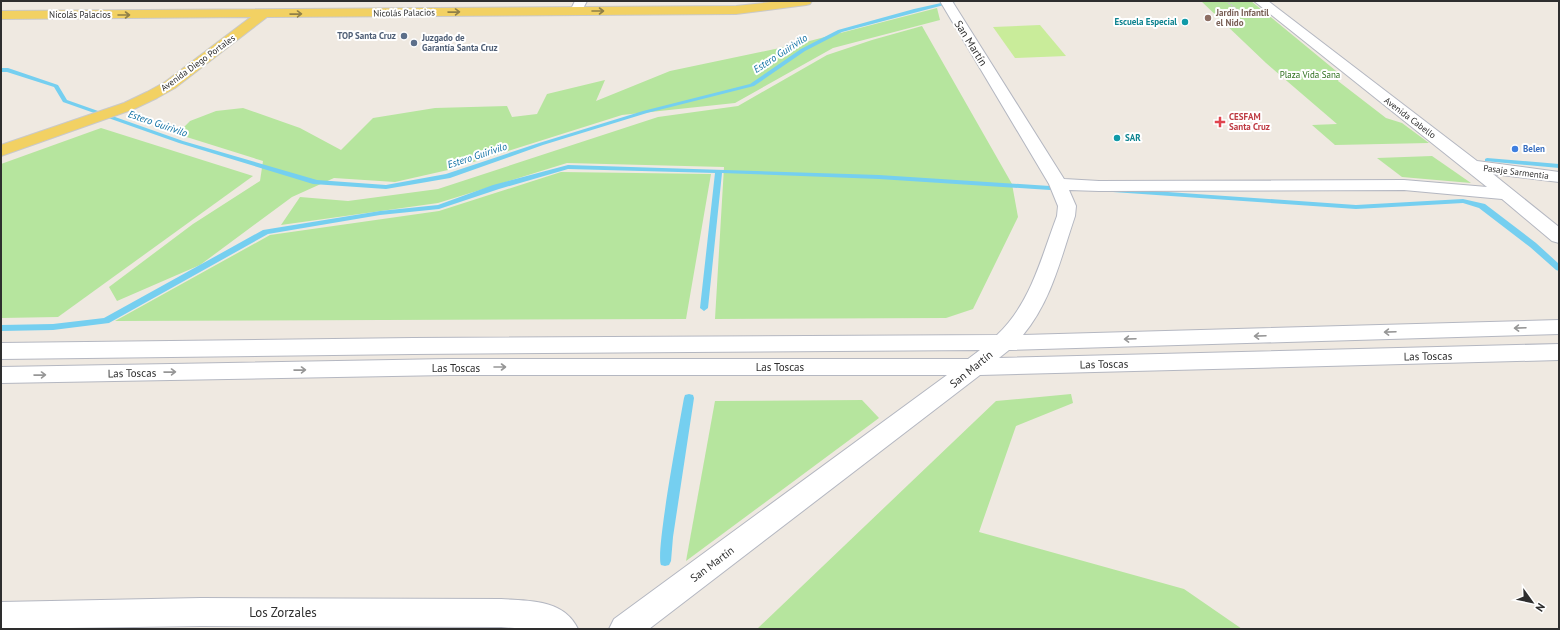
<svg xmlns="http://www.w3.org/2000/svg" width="1560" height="630" font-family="'PT Sans',sans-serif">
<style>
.green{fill:#b6e59e}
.pitch{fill:#c9ec9a}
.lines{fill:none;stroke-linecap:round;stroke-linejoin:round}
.stream{fill:#75cff0;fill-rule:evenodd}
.minor-casing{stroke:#b4b7c1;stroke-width:2}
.major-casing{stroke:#c9c9c9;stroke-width:2}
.path{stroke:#c9c9c9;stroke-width:1.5;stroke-dasharray:2 1;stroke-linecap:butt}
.minor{fill:#fff;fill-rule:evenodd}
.major{fill:#f2d163;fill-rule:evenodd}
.oneway{stroke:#908048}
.oneway2{stroke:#969696}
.education-dot{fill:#8d6e63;stroke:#fff;stroke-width:1.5}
.culture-dot{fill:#0f9aa8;stroke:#fff;stroke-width:1.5}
.service-dot{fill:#5c6f8a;stroke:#fff;stroke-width:1.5}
.health-dot{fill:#e0444e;stroke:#fff;stroke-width:1.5}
.shop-dot{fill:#3f7fe0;stroke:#fff;stroke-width:1.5}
.labels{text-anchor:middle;stroke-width:4;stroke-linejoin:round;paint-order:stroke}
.far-street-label{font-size:9px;fill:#2e2e2e;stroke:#fff}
.far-education-label{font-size:9px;font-weight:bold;fill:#785e54;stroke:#fff;text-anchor:start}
.far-culture-label{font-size:9px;font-weight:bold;fill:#0d838f;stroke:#fff;text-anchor:end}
.far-service-label{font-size:9px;font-weight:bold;fill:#4e5e75;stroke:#fff;text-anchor:end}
.far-park-label{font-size:9px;fill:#2c6e1b;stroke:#fff}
.far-health-label{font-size:9px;font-weight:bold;fill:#be3a42;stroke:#fff;text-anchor:start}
.far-shop-label{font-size:9px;font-weight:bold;fill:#366cbe;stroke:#fff;text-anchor:start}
.far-water-label{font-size:10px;font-style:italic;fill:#0d6fa3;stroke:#fff}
.street-label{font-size:11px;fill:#2e2e2e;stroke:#fff}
.near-street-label{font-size:13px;fill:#2e2e2e;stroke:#fff}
</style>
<rect width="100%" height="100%" fill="#efe9e1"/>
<g class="green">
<polygon points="1201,1 1251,1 1341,75 1338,81 1386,118 1402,123 1429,143 1335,145 1312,125 1337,124 1266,63"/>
<polygon points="937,8 940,20 833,48 735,103 622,115 448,170 395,182 334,178 292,197 200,265 117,301 109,287 193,224 260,181 263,161 177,134 190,121 216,111 243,108 300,128 341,150 373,118 435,108 507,106 512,117 537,114 547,94 605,80 596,101 670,71 794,45"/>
<polygon points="922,26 1012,184 1018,217 973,309 946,318 715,319 724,167 567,163 438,203 281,225 300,197 348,201 438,189 658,117 738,106 827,55 872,40"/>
<polygon points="101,128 253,176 58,317 1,318 1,164"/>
<polygon points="1432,156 1471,183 1402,177 1377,158"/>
<polygon points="561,172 711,174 686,319 115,321 270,235 439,211"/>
<polygon points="1071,394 1073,403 1016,426 979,532 1184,589 1242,629 757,629 996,401"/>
<polygon points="862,400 879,418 686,561 715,401"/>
</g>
<polygon class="pitch" points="1040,25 1066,56 1015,58 993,27"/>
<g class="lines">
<g class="stream">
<polygon points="950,1 959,1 842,32 805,51 754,86 647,113 543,145 450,178 386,189 313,184 179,143 63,102 54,87 7,72 1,72 1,68 8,68 58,85 67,100 183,141 317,180 386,185 446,174 539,143 643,111 750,84 801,49 838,30 914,9"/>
<polygon points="1487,158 1559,164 1559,168 1485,161 1485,159"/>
<polygon points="568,165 879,175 1050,186 1054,188 1050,190 879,179 722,173 708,308 704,311 700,308 715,173 568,169 499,189 439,209 380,215 268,234 109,323 53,330 1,331 1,325 53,324 104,318 263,230 380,211 438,205 493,185"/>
<polygon points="1110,188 1356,205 1463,199 1485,204 1536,243 1559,264 1559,271 1556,270 1530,247 1479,208 1463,203 1356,209 1113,192 1110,192"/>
<path d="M689,394L693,395L694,398L673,537L671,561L669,565L665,566L661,565C655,552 680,421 684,398L685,395Z"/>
</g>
<defs>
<g id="minor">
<polygon points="575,1 587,1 580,14 572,14 570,11"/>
<path d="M940,1H952L1064,179L1099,181L1404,180L1487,187L1254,1H1268L1477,161L1559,172V182L1493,174L1559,227V243L1552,241L1502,199L1404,190L1099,191L1069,190L1076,206L1075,216C1061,257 1052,300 1023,335L1559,320V334L1009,350L999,358L1559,344V360L980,375L649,629H609L614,619L947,375H448L1,383V367L448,359H968L980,350L413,354L1,359V343L413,338L997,335C1031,303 1041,258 1057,216L1058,206L1049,184Z"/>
<path d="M201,598L501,599C529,601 564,599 578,629H528L501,627L201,626L1,629V602Z"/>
</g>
<polygon id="major" points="781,1 812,1 810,4 806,5 736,14 267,17 175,88 157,98 134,109 1,156 1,145 124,103 147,92 165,82 251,17 1,19 1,11 736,6"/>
</defs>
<use href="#minor" class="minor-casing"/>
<use href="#major" class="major-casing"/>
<polyline class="path" points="1226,1 1243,14"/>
<use href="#minor" class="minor"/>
<use href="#major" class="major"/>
</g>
<defs><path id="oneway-shaft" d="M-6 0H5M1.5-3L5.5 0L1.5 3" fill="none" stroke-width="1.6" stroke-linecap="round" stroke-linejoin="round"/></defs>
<g class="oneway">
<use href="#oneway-shaft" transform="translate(598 11)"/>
<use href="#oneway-shaft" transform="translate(454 12) rotate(-1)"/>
<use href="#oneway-shaft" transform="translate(296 14) rotate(-1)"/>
<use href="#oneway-shaft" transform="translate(124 15)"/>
</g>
<g class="oneway2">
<use href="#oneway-shaft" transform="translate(1520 328) rotate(178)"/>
<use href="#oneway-shaft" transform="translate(1390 332) rotate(178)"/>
<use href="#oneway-shaft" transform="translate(1260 336) rotate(178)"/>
<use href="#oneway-shaft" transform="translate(1130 339) rotate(178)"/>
<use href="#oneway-shaft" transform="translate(500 367)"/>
<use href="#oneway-shaft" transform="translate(300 370) rotate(-1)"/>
<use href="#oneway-shaft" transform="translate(170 372) rotate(-1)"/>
<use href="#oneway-shaft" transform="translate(40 375) rotate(-1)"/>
</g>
<circle class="education-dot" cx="1208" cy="18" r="4"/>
<g class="culture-dot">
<circle cx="1185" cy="22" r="4"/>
<circle cx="1117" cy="138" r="4"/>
</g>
<g class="service-dot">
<circle cx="404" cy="36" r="4"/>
<circle cx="414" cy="43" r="4"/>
</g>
<path class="health-dot" d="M1218 116h4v4h4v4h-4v4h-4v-4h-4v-4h4z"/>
<circle class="shop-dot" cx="1515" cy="149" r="4"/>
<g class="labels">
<g class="far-street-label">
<text transform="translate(404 13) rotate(-1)" y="3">Nicolás Palacios</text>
<text x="80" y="18">Nicolás Palacios</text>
<text transform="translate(198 63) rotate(-36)" y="3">Avenida Diego Portales</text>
<text transform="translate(1410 118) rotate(37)" y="3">Avenida Cabello</text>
<text transform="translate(1516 172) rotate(7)" y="3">Pasaje Sarmentia</text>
</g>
<g class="far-education-label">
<text x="1216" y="16">Jardín Infantil<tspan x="1216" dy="10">el Nido</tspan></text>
</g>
<g class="far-culture-label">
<text x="1177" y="25">Escuela Especial</text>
<text x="1125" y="141" text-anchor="start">SAR</text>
</g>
<g class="far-service-label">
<text x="396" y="39">TOP Santa Cruz</text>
<text x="422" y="41" text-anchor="start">Juzgado de<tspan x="422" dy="10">Garantía Santa Cruz</tspan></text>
</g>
<g class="far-park-label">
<text x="1310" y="78">Plaza Vida Sana</text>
</g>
<g class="far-health-label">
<text x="1229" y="120">CESFAM<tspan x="1229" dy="10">Santa Cruz</tspan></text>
</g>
<g class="far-shop-label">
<text x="1523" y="152">Belen</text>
</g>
<g class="far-water-label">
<text transform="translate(780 53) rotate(-33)" y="4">Estero Guirivilo</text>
<text transform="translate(158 123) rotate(19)" y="4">Estero Guirivilo</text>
<text transform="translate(477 155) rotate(-18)" y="4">Estero Guirivilo</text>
</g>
<g class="street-label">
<text transform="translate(971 43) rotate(58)" y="4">San Martín</text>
<text transform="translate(1428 356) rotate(-1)" y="4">Las Toscas</text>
<text transform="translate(1104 364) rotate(-1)" y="4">Las Toscas</text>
<text x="780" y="371">Las Toscas</text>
<text x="456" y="372">Las Toscas</text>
<text transform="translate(971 369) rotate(-39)" y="4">San Martín</text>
<text transform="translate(132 373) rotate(-1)" y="4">Las Toscas</text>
<text transform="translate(712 564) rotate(-37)" y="4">San Martín</text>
</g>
<g class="near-street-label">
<text x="283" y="617">Los Zorzales</text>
</g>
</g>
<rect width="1560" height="630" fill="none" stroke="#2e2e2e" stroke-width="4"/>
<g transform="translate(1532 602) rotate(123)" stroke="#ffffff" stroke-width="3" paint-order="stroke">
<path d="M0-3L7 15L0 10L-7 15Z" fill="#2e2e2e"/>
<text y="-6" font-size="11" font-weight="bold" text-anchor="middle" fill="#2e2e2e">N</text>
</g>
</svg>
